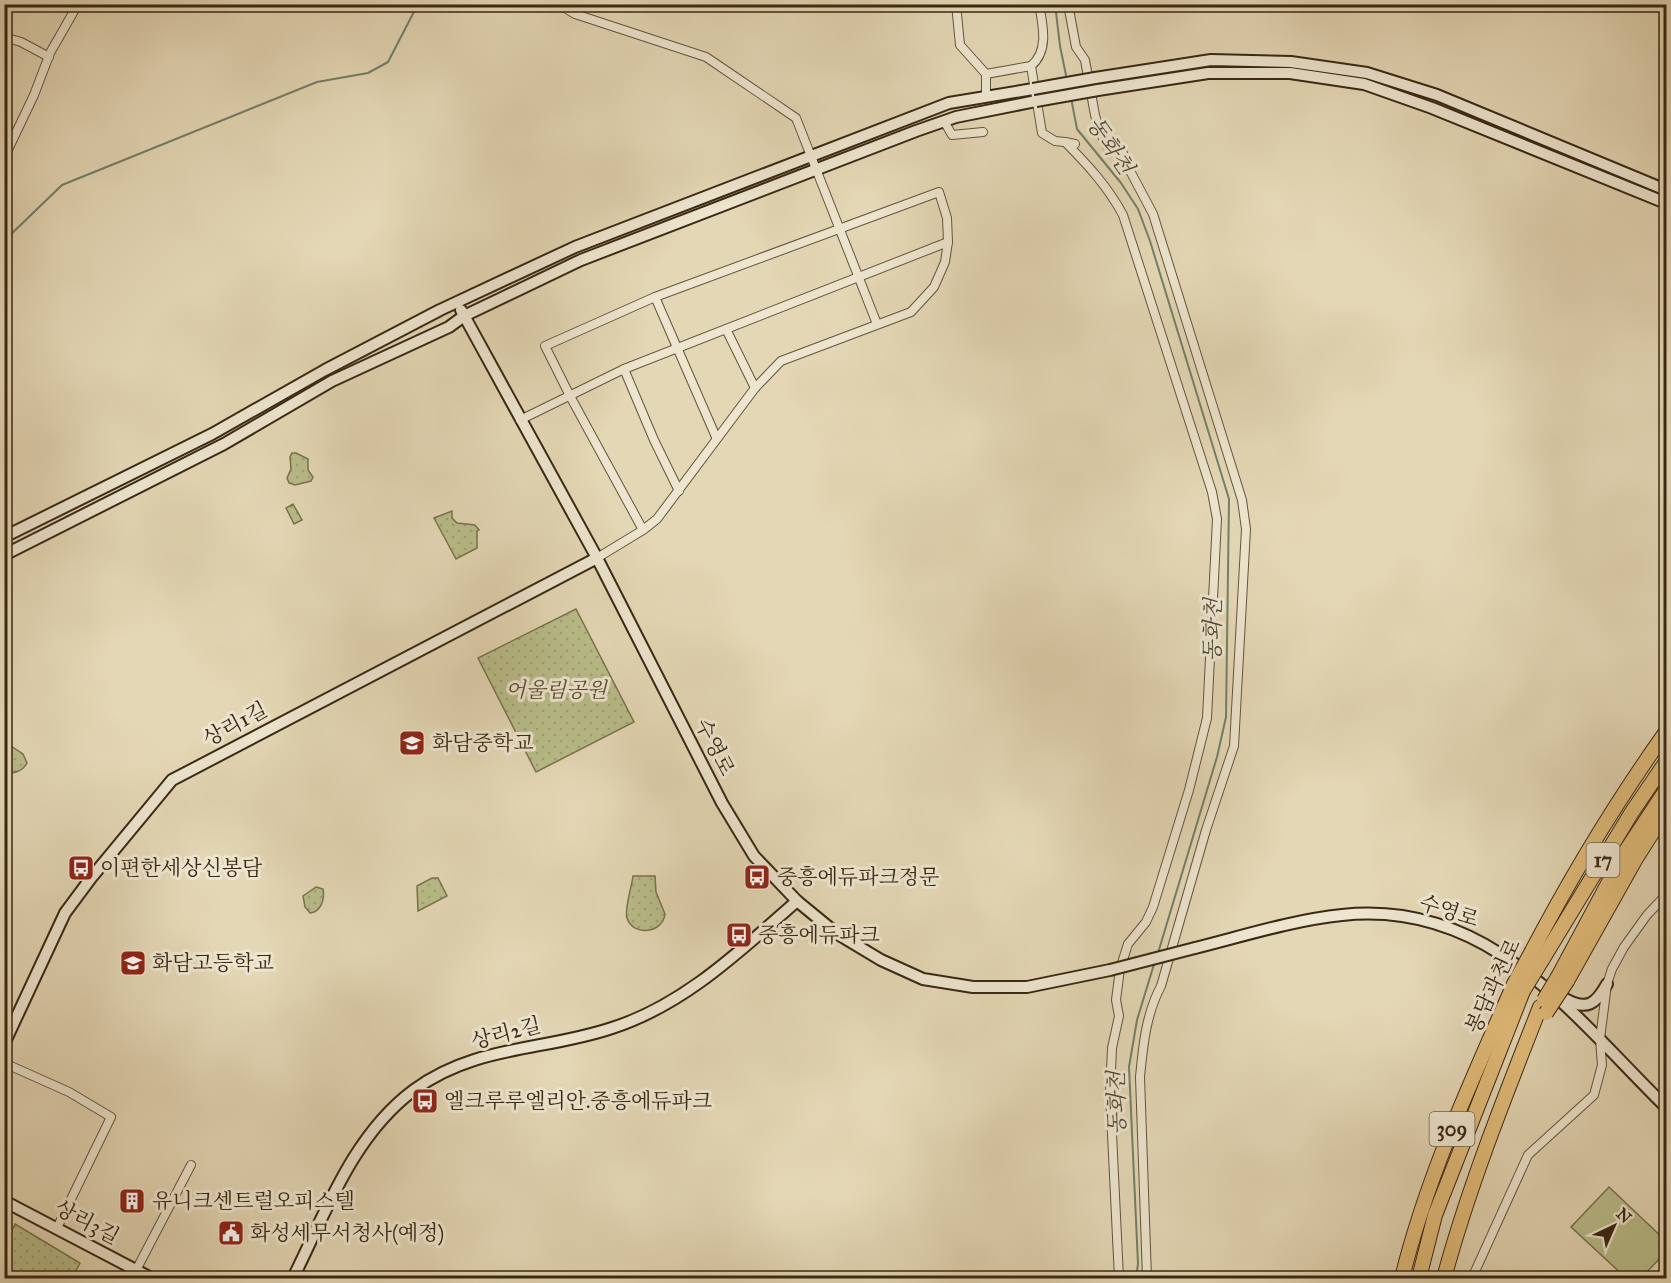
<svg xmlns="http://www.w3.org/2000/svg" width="1671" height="1283" font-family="'IM FELL Great Primer','Noto Serif KR',serif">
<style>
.green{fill:#b9bd8a;stroke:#79724e;stroke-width:1.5}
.park{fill:url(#park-dots);stroke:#79724e;stroke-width:1.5}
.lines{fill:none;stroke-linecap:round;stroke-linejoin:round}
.stream{stroke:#71806c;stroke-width:2}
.street-casing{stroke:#64543c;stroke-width:10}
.secondary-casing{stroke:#392813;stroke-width:14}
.highway-casing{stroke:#392813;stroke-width:16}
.street{stroke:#ede5cf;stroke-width:8}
.secondary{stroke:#ede5cf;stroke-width:10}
.highway{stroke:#e2bc7a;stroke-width:14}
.rail{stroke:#392813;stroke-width:2;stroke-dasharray:10 10;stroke-linecap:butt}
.secondary-bridge-casing{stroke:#392813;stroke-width:14;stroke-linecap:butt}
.highway-bridge-casing{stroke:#392813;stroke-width:16;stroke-linecap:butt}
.secondary-bridge{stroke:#ede5cf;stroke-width:10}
.highway-bridge{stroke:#e2bc7a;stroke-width:14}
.labels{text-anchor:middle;stroke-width:6;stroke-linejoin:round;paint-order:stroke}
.shield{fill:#ede5cf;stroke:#6f614b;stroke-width:1.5}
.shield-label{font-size:20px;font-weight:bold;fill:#392813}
.park-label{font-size:21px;font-style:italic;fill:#594d31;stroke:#ede5cf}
.street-label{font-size:21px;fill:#392813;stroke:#ede5cf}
.poi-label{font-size:21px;fill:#392813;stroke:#ede5cf;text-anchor:start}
.water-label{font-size:22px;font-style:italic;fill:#504c38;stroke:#ede5cf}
</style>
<defs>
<pattern id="park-dots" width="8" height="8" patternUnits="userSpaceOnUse" patternTransform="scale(1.5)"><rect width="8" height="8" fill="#b9bd8a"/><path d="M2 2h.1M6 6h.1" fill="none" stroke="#a0a276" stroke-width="1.8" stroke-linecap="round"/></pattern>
</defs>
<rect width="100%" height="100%" fill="#e4d7b5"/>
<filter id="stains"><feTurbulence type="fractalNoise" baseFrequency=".00333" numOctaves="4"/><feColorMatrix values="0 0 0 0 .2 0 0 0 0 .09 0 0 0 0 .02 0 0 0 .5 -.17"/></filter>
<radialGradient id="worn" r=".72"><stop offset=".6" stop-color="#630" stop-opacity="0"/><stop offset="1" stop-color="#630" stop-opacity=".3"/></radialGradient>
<polygon class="green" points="1609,1187 1666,1241 1666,1252 1641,1278 1626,1278 1571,1227"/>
<g class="park">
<polygon points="292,453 296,453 308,459 308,470 313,477 311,481 295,485 289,483 287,478 291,469 290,457"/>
<polygon points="293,504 302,520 294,524 286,508"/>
<polygon points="452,511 452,518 457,523 475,525 479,530 477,531 477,548 456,559 434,518"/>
<polygon points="576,609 634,722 536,772 478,658"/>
<path d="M11,746L23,754L27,763C23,771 13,775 5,771V751Z"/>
<path d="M633,876H655L656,892L665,914C663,933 633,937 627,918C624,910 632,886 633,876Z"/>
<polygon points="432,878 438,878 447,896 418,911 417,886"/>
<path d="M316,887L323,889C325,899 321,912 310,913L305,907L303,896Z"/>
<polygon points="15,1224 80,1263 72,1278 5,1278 5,1244"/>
</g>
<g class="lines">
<g class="stream">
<polyline points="1055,4 1060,46 1067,80"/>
<polyline points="1071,98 1077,129 1121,183 1138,209 1150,241 1229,499 1226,717 1217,757 1158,953"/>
<polyline points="4,241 62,185 317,82 368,73 388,62 418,4"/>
<polyline points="1136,1278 1138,1264 1129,1067 1137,1020 1155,961"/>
</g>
<defs>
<g id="street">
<polyline points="559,4 575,14 706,57 796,118 877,324"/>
<polyline points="956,4 960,45 986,74 986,97"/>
<path d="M1039,4C1043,26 1049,51 1031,66L1042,133L1055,141L1065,142"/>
<polyline points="1068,4 1076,47 1085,60 1095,115 1099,130 1107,146"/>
<polyline points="4,37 21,42 49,57"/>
<polyline points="986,74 1031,66"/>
<polyline points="944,121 952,135 983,132"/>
<path d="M1075,144L1065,142C1088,165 1108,187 1123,215L1212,492L1217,519L1207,718L1189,790L1153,907L1146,922L1128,944L1120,969L1116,1000L1119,1016L1112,1048L1110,1093L1119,1278"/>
<path d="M1121,148L1128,167L1153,214L1242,500L1246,529L1234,746L1206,830L1161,986C1146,1014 1143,1046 1140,1077L1147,1278"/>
<polyline points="4,158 34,95 50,53 78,4"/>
<polyline points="655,297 716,437"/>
<polyline points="726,329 755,388"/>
<polyline points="624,369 654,440 679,491"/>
<polyline points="520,420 624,369 948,242"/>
<polyline points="597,558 643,530 657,519 755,388 781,361 911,312 934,287 945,262 948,242 947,218 939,192 655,297 545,346 570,396 643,530"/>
<polyline points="4,1063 69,1092 111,1117 57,1228"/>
<polyline points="132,1278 191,1165"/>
<polyline points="1472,1278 1528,1155 1594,1095 1602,1065 1600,1039 1607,984 1612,969 1624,947 1647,915 1666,895"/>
</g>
<g id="secondary">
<polyline points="1095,78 1211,60 1291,62 1367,73 1437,95 1666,190"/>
<polyline points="1098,90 1208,73 1290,73 1364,84 1432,108 1666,203"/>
<polyline points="461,310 597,558 722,803 754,856 797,901 836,933 881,960 923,979 973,987 1027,987 1110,970"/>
<polyline points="4,537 212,434 325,370 440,310 575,247 949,103 1033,89"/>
<polyline points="4,555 224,444 332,381 449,327 464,316 581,260 916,131 956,117 1036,101"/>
<path d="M1195,948C1243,936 1293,920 1342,915C1490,899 1573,1016 1666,1107"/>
<path d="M1565,999C1587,1011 1596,1004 1607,984"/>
<polyline points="4,1044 65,913 91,878 172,780 597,558"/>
<polyline points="4,1201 151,1278"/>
<path d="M293,1278C326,1212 353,1135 414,1090C475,1045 544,1051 612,1028C684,1005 741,950 797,901"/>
</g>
<g id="highway">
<path d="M1532,951C1572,875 1616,802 1666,732"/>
<polyline points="1542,960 1632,812 1666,762"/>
<polyline points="1559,975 1625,852 1666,790"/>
<polyline points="1567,981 1635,860 1666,811"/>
<path d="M1402,1278C1427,1176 1472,1080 1514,984"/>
<polyline points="1419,1278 1435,1215 1523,991"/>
<path d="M1444,1278C1469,1186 1505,1096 1540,1007"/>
</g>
</defs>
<use href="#street" class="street-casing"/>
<use href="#secondary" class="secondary-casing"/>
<use href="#highway" class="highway-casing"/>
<use href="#street" class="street"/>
<use href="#secondary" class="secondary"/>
<use href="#highway" class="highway"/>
<polyline class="rail" points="1658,4 1666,21"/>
<defs>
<g id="secondary-bridge">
<polyline points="1033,89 1095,78"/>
<polyline points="1036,101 1098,90"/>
<polyline points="1110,970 1195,948"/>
</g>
<g id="highway-bridge">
<polyline points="1514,984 1532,951"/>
<polyline points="1523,991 1542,960"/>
<polyline points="1544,1000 1559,975"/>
<polyline points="1546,1013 1567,981"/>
</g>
</defs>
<use href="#secondary-bridge" class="secondary-bridge-casing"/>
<use href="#highway-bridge" class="highway-bridge-casing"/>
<use href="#secondary-bridge" class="secondary-bridge"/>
<use href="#highway-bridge" class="highway-bridge"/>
</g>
<defs>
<symbol id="school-square" viewBox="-11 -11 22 22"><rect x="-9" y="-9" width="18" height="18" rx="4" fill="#8f2418" stroke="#ede5cf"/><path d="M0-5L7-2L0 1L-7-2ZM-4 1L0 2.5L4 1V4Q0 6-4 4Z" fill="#fff"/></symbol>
<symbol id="bus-square" viewBox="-11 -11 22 22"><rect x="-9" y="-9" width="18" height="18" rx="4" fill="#8f2418" stroke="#ede5cf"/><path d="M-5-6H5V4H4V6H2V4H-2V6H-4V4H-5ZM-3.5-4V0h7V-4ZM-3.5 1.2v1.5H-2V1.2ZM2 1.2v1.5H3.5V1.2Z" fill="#fff"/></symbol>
<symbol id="building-square" viewBox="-11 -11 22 22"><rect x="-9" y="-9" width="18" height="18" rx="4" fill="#8f2418" stroke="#ede5cf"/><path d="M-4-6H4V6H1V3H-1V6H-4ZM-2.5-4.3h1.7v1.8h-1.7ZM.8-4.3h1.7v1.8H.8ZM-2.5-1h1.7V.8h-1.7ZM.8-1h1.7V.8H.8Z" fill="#fff"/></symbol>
<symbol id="civic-square" viewBox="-11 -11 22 22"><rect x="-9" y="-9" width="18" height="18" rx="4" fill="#8f2418" stroke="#ede5cf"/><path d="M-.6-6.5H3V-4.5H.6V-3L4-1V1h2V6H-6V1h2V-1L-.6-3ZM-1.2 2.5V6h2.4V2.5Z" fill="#fff"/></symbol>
</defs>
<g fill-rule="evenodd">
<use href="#school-square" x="397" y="728" width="30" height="30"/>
<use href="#bus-square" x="66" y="853" width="30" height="30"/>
<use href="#bus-square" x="742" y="862" width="30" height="30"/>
<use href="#bus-square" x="724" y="920" width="30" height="30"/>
<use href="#school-square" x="118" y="948" width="30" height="30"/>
<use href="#bus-square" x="410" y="1086" width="30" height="30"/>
<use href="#building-square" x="117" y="1186" width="30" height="30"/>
<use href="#civic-square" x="216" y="1218" width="30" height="30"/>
</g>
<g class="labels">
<g class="shield">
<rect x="1586.5" y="843" width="33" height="34" rx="4.5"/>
<rect x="1429.5" y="1112" width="45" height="34" rx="4.5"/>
</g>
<g class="shield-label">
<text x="1603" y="867">17</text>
<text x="1452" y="1136">309</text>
</g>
<g class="park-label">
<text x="556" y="697">어울림공원</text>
</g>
<g class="street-label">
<text transform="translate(235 724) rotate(-28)" y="7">상리1길</text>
<text transform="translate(715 747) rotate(63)" y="7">수영로</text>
<text transform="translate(1449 911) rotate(18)" y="7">수영로</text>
<text transform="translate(1493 986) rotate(-65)" y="7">봉담과천로</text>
<text transform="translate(506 1033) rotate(-14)" y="7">상리2길</text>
<text transform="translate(87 1222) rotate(28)" y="7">상리3길</text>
</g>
<g class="poi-label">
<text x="432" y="750">화담중학교</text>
<text x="100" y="875">이편한세상신봉담</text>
<text x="777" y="884">중흥에듀파크정문</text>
<text x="758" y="942">중흥에듀파크</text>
<text x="152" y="970">화담고등학교</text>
<text x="444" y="1108">엘크루루엘리안.중흥에듀파크</text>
<text x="152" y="1208">유니크센트럴오피스텔</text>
<text x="250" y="1240">화성세무서청사(예정)</text>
</g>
<g class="water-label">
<text transform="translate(1111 145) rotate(56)" y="8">동화천</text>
<text transform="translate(1212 630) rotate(-89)" y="8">동화천</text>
<text transform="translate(1116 1103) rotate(-91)" y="8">동화천</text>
</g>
</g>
<rect width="1671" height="1283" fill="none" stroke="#e4d7b5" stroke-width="24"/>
<rect x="6" y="6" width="1659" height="1271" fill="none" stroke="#392813" stroke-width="3"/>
<rect x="12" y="12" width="1647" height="1259" fill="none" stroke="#392813" stroke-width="1.5"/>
<g transform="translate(1614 1226) rotate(44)" stroke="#ede5cf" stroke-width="4.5" paint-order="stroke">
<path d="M0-4.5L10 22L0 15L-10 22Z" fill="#392813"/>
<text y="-9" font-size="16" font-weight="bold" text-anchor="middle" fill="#392813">N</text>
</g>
<rect width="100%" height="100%" filter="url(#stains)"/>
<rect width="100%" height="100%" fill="url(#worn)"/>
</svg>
